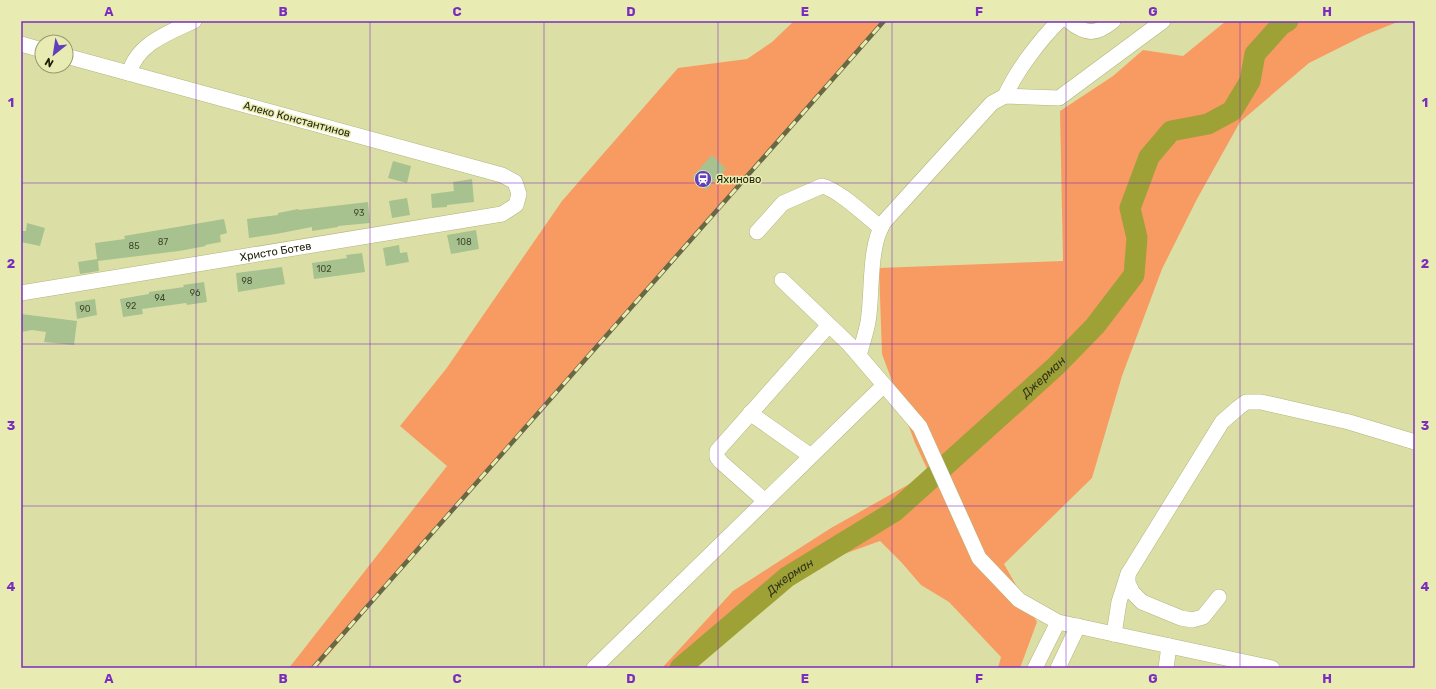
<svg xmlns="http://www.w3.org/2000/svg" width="1436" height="689" font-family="Rubik,sans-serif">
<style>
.green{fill:#f79b63}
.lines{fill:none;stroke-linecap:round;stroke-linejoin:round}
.river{stroke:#9ea136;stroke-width:21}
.building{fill:#a7c28f}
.minor-casing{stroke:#b2b57d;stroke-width:16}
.minor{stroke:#fff;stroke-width:15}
.rail-casing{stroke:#676945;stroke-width:4.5}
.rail{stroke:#e9ecb2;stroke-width:3;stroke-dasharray:9;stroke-linecap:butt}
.grid{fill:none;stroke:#7b2cbf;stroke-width:1;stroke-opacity:0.55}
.labels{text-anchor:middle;stroke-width:3;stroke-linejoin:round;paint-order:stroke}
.number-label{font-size:9px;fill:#40482a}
.street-label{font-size:11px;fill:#1e1f08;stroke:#e9ecb2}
.poi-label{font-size:11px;fill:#1e1f08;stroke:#e9ecb2;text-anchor:start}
.water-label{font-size:12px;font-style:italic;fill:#32331c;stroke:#e9ecb2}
.neatline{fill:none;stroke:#7b2cbf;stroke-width:1.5}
.grid-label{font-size:13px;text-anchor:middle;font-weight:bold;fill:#7b2cbf}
</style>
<rect width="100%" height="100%" fill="#dcdfa5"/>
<g class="green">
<polygon points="794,21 884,21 422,545 317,668 289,668 447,466 400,426 446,369 562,201 678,68 747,59 772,42"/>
<polygon points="1226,21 1400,21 1365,35 1309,63 1240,122 1197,199 1162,269 1122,376 1092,478 1004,564 1037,622 1020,668 998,668 1001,657 949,602 921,585 902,563 880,541 844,554 783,587 682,668 662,668 733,591 831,528 929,473 915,443 882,354 879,268 1063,261 1060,111 1113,76 1143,50 1183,56"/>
</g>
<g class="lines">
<path class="river" id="s1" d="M680,668L787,577L895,511L1056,366L1095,326L1134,275L1137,238L1130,208L1149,157L1171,131L1208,124L1232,111L1250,81L1255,54L1281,25L1288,21"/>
</g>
<g class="building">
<polygon points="712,155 726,169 706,190 692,177"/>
<polygon points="393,161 411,166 407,183 388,178"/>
<polygon points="472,179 474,202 447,205 447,207 432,208 431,194 454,191 453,182"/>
<polygon points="407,198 410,215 392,218 389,201"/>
<polygon points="368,202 370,223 338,226 338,227 312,231 312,227 276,234 249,238 247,219 278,215 278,213 298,209 299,210"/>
<polygon points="224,219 227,233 220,235 221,242 205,245 206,246 179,251 98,261 99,271 80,274 78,262 97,259 95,243 125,239 124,236"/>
<polygon points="27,223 45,228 40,246 21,242 21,231 26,231"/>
<polygon points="476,230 479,249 451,254 447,235"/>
<polygon points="399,245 400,253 407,252 409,262 386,266 383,248"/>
<polygon points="362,253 365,272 314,279 312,263 347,258 346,255"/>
<polygon points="282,267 285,284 238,292 236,273"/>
<polygon points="204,282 207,302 187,305 186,303 142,309 143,314 123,317 120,299 149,294 149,292 184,287 183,285"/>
<polygon points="95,299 97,315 77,319 75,302"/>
<polygon points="21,314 77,321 74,345 44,342 46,332 32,330 21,332"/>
</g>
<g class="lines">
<defs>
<g id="minor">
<path d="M1069,21C1086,35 1096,35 1113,21"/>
<polyline points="21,44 42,50"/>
<path d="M129,73C138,43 168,33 194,21"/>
<path d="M1005,96C1017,70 1039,41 1059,21"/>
<path d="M757,232L783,203L822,186C839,190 866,216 881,228"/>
<polyline points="782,280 849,344 920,427 979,558 1019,600 1058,622 1272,668"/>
<path id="s2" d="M21,293L502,214L516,205L519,194L515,182L502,175L66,56"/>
<path d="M859,355C862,345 866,333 868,322C873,293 868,247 884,222L992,103L1005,96L1059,98L1163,21"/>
<polyline points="750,413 811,456"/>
<polyline points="765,501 721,462 717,457 717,451 829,325"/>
<polyline points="1128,574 1128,583 1133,593 1142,602 1181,618 1192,620 1203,617 1219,597"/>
<polyline points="1114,634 1119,602 1128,574 1222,422 1238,408 1246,402 1261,402 1349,422 1415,442"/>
<polyline points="594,668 884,385"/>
<polyline points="1035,668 1058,622"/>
<polyline points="1058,668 1078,626"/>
<polyline points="1166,668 1169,646"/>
</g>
</defs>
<use href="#minor" class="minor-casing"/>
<use href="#minor" class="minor"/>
<defs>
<polyline id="rail" points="313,668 884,21"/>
</defs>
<use href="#rail" class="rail-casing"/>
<use href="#rail" class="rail"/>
</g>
<path class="grid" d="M196,21V668M370,21V668M544,21V668M718,21V668M892,21V668M1066,21V668M1240,21V668M21,183H1415M21,344H1415M21,506H1415"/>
<defs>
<symbol id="station-disc" viewBox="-11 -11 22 22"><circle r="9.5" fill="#6240b9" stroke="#e9ecb2"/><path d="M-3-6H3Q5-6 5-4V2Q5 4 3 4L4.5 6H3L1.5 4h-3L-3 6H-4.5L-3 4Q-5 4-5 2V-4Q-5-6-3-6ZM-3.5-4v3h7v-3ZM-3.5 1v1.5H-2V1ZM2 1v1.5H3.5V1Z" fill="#fff"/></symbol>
</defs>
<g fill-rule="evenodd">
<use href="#station-disc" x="693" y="169" width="20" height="20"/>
</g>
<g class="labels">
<g class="number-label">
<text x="359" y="216">93</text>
<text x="163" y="245">87</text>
<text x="464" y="245">108</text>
<text x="134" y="249">85</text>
<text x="324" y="272">102</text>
<text x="247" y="284">98</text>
<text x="195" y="296">96</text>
<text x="160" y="301">94</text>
<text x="131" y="309">92</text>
<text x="85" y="312">90</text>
</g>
<g class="street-label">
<text transform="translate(297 119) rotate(15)" y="4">Алеко Константинов</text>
<text dy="4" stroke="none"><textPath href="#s2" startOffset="258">Христо Ботев</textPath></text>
</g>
<g class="poi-label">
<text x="716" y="183">Яхиново</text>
</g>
<g class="water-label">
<text dy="4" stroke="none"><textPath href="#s1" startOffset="467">Джерман</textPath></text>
<text dy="4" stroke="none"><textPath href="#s1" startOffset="143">Джерман</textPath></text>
</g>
</g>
<rect width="1436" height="689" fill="none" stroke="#e9ecb2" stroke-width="44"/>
<g transform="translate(54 54) rotate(210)"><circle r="19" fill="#e9ecb2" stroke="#989a6e"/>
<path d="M0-3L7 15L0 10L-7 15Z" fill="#6240b9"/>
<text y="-6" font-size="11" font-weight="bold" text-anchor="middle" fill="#1e1f08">N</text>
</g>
<rect x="22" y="22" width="1392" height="645" class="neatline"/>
<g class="grid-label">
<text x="109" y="16">A</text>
<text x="283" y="16">B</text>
<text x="457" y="16">C</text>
<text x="631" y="16">D</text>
<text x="805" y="16">E</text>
<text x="979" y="16">F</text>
<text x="1153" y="16">G</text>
<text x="1327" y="16">H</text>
<text x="11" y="107">1</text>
<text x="1425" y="107">1</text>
<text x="11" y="268">2</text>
<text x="1425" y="268">2</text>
<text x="11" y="430">3</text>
<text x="1425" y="430">3</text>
<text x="11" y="591">4</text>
<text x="1425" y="591">4</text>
<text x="109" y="683">A</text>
<text x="283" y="683">B</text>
<text x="457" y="683">C</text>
<text x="631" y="683">D</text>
<text x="805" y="683">E</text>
<text x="979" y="683">F</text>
<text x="1153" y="683">G</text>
<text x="1327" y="683">H</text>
</g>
</svg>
